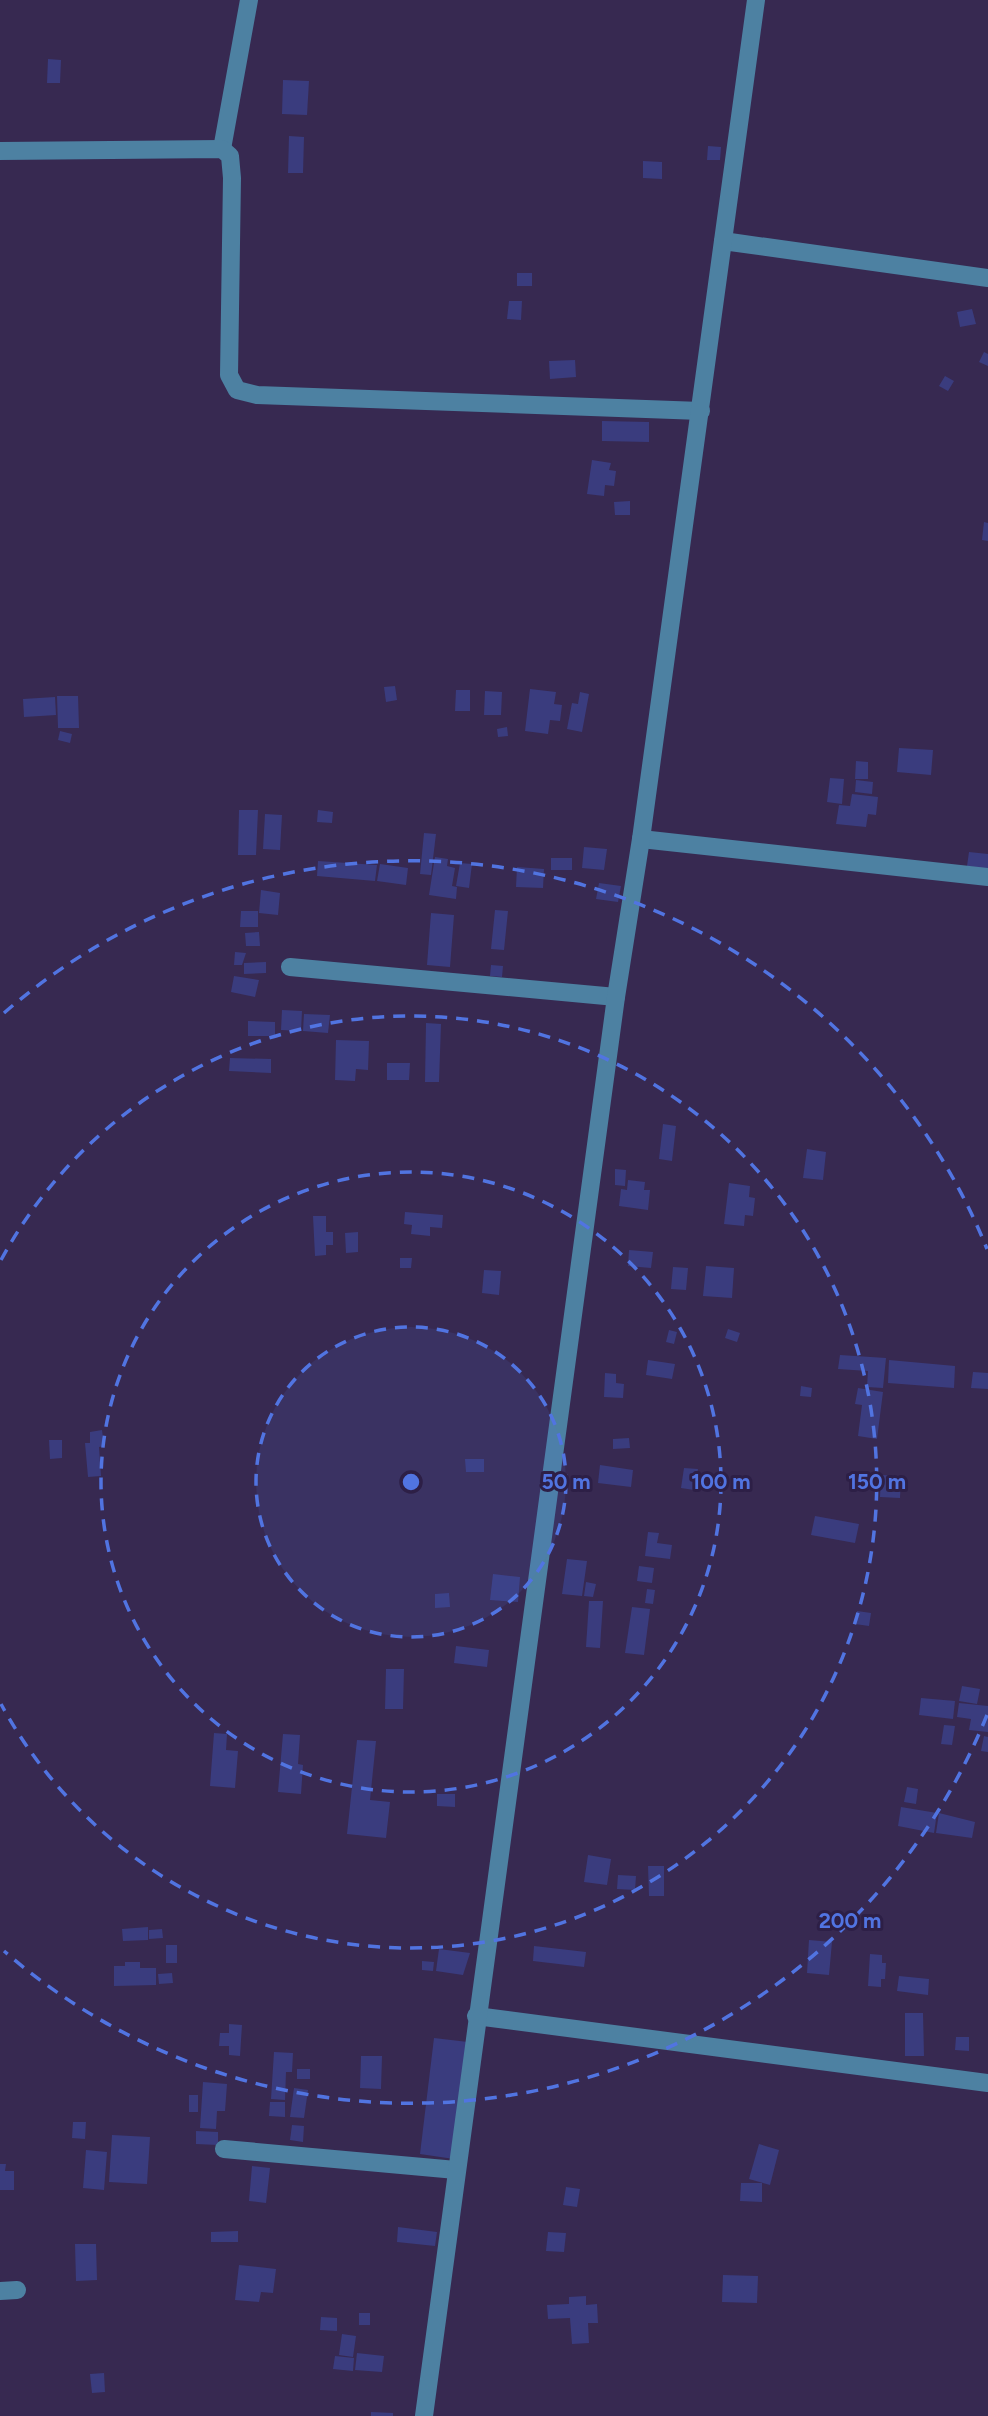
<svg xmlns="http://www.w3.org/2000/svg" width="988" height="2416" font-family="Figtree,sans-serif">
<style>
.building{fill:#3a3c7e}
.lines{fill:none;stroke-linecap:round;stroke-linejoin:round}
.minor{stroke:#4d81a2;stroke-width:18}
.ring{fill:none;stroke:#5174e1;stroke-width:3.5;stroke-dasharray:12 9}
.centre{fill:#5174e1;stroke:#2d1f46;stroke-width:3.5}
.ring-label{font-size:21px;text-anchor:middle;font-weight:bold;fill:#5174e1;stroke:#2d1f46;stroke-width:6;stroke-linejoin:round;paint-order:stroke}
</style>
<rect width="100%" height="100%" fill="#372951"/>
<g class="building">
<polygon points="48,59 61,60 60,83 47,83"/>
<polygon points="283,80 309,81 307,115 282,114"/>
<polygon points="289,136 304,137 303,173 288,173"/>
<polygon points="708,146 721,147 720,160 707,160"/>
<polygon points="643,161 662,162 662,179 643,178"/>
<rect x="517" y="273" width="15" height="13"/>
<polygon points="509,301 522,301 521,320 507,319"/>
<polygon points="972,309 976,324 960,327 957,312"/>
<polygon points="984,352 988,354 988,366 979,362"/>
<polygon points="575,360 576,377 550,379 549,361"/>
<polygon points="945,376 954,381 948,391 939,386"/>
<polygon points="602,421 649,422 649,442 602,441"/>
<polygon points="592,460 611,463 609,470 616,471 614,486 605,485 604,496 587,494"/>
<polygon points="630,501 630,515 615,515 614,502"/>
<polygon points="984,522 988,523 988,541 982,540"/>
<polygon points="395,686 397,700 386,702 384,687"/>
<polygon points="530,689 556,692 554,704 562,705 560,721 550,720 548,734 525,731"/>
<polygon points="456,690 470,690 470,711 455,711"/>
<polygon points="485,691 502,692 501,715 484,715"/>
<polygon points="580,692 589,694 582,732 567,729 572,703 578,704"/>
<polygon points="57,696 78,696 79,728 58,728"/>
<polygon points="55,697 56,715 24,717 23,699"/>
<polygon points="507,727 508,736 498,737 497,729"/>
<polygon points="60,731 72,734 70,743 58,740"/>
<polygon points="899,748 933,750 931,775 897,772"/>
<polygon points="856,761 868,762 868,779 855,779"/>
<polygon points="830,778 844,779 842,804 827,802"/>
<polygon points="856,780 873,782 872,794 855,792"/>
<polygon points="852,794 878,797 876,815 868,814 866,827 836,824 839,805 850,806"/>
<polygon points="239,810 258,810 256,855 238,855"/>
<polygon points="318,810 333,812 332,823 317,822"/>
<polygon points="265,814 282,815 280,850 263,849"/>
<polygon points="424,833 436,834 431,875 420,874"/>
<polygon points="584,847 607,849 604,870 582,868"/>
<polygon points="969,852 988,854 988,869 967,866"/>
<polygon points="435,857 448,859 447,866 455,868 452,886 457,887 456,899 429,895"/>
<rect x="551" y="858" width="21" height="12"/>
<polygon points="318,861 377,865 375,881 317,876"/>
<polygon points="460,863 472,864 469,888 456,886"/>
<polygon points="380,864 408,868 406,885 377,881"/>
<polygon points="517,867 544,869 543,888 516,887"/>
<polygon points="599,883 621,886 618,902 596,899"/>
<polygon points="261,890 280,893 278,915 259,913"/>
<polygon points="495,910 508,911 504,950 491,949"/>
<polygon points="241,911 258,911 258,927 240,927"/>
<polygon points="431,913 454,915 450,967 427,965"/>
<polygon points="259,932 260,946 246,946 245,933"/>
<polygon points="235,952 246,953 242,965 234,965"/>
<polygon points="266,962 266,973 244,974 244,963"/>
<polygon points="491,965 503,966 502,977 490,976"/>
<polygon points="234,976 259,980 255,997 231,992"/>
<polygon points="282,1010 302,1011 301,1031 281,1030"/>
<polygon points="304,1014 330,1015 328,1033 303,1031"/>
<polygon points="248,1021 275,1022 275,1036 248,1036"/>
<polygon points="426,1023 441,1024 439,1082 425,1082"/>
<polygon points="336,1040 369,1041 368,1070 356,1069 355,1081 335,1080"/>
<polygon points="230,1058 271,1059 271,1073 229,1071"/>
<polygon points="387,1063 410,1063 409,1080 387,1080"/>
<polygon points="663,1124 676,1126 672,1161 659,1159"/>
<polygon points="807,1149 826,1152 823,1180 803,1178"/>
<polygon points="615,1169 626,1170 625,1186 615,1185"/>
<polygon points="628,1180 645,1182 644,1190 650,1190 648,1210 619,1206 621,1189 627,1190"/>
<polygon points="729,1183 750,1186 749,1197 755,1198 753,1216 745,1215 744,1226 724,1224"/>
<polygon points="405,1212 443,1215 442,1228 430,1227 430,1236 411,1234 412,1225 404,1224"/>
<polygon points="313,1216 326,1216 326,1232 333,1232 333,1245 326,1245 326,1255 315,1256"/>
<polygon points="358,1232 358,1252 346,1253 345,1233"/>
<polygon points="629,1250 653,1252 651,1268 628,1266"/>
<polygon points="400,1258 412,1258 411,1268 400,1268"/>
<polygon points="706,1266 734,1268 732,1298 703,1296"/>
<polygon points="673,1267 688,1268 686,1290 671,1289"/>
<polygon points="484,1270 501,1271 499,1295 482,1293"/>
<polygon points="728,1329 740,1333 737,1342 725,1338"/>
<polygon points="669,1330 677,1332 674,1344 666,1342"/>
<polygon points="840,1355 886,1358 883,1388 867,1387 868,1371 838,1369"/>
<polygon points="648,1360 675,1364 672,1379 646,1375"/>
<polygon points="889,1360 955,1366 954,1388 888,1383"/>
<polygon points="973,1372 988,1373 988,1389 971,1388"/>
<polygon points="605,1373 616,1374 616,1383 624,1384 623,1398 604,1397"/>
<polygon points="801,1386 812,1388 811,1397 800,1396"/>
<polygon points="858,1388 883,1392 877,1439 858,1436 862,1405 855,1404"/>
<polygon points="102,1430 104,1446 99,1447 101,1476 88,1477 85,1443 90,1443 90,1432"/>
<polygon points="629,1438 630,1448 613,1449 613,1439"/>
<polygon points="49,1440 62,1440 62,1458 50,1459"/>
<polygon points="465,1459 484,1459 484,1472 466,1472"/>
<polygon points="600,1465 633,1470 631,1487 598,1483"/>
<polygon points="684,1468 698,1469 694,1490 681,1488"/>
<polygon points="881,1475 901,1476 900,1498 880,1497"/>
<polygon points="815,1516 859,1524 855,1543 811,1535"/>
<polygon points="648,1532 659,1533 657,1543 672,1545 670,1559 645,1556"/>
<polygon points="567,1559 587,1561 582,1596 562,1594"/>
<polygon points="639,1566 654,1568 652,1583 637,1581"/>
<polygon points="493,1574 520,1577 518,1602 490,1600"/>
<polygon points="586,1582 596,1584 593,1597 584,1596"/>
<polygon points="647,1589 655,1590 653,1604 645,1603"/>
<polygon points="449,1593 450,1607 435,1608 435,1594"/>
<polygon points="589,1601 603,1601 600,1648 586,1647"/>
<polygon points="632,1607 650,1609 644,1655 625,1653"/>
<polygon points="857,1611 871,1613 869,1626 855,1624"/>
<polygon points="456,1646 489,1650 487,1667 454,1663"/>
<polygon points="386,1669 404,1669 403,1709 385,1709"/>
<polygon points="962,1686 980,1689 977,1704 959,1701"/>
<polygon points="921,1698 955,1701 953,1719 919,1715"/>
<polygon points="959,1703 988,1706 988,1732 969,1730 971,1719 957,1717"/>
<polygon points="944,1725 955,1726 952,1745 941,1744"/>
<polygon points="214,1733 227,1734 226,1750 238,1751 235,1788 210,1786"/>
<polygon points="283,1734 300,1735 298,1764 303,1765 301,1794 278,1792"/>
<polygon points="984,1736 988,1737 988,1752 981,1751"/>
<polygon points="357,1740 376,1741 370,1800 390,1802 386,1838 347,1834"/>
<polygon points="907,1787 918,1789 916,1804 904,1802"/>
<polygon points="437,1794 455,1794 455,1807 437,1806"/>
<polygon points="901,1807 937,1813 934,1833 898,1826"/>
<polygon points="939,1813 975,1822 972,1838 936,1833"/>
<polygon points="588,1855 611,1859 607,1885 584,1882"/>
<polygon points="648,1866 664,1866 664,1896 649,1896"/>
<polygon points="618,1875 636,1876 635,1890 617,1889"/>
<polygon points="148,1927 148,1940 123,1941 122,1929"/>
<polygon points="162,1929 163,1938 149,1939 149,1930"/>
<polygon points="809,1940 832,1942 829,1975 807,1973"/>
<rect x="166" y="1945" width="11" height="18"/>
<polygon points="534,1946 586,1952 584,1967 533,1961"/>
<polygon points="439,1949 470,1953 463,1975 436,1971"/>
<polygon points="870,1954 882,1955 882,1963 886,1963 885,1979 881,1979 881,1987 868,1986"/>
<polygon points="422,1961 434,1962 433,1971 422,1970"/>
<polygon points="125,1962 140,1962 140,1968 156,1968 156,1985 114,1986 114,1966 125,1966"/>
<polygon points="172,1973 173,1983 159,1984 158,1974"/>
<polygon points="899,1976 929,1979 928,1995 897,1991"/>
<polygon points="905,2013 923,2013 924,2056 905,2056"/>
<polygon points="229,2024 242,2025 240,2056 229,2055 229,2046 219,2046 220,2033 229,2033"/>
<polygon points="956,2037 969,2037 969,2051 955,2050"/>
<polygon points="434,2038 468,2042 454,2159 420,2154"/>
<polygon points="274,2052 293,2053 292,2072 286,2072 285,2100 271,2099"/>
<polygon points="361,2056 382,2056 381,2089 360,2088"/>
<rect x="297" y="2069" width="13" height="10"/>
<polygon points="203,2082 227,2084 225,2111 217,2111 216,2129 200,2128"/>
<polygon points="294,2088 308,2090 304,2118 290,2117"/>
<rect x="189" y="2095" width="9" height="17"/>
<polygon points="270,2102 285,2102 285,2117 269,2116"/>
<polygon points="73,2122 86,2122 85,2139 72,2138"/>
<polygon points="292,2125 304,2126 303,2142 290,2140"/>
<polygon points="196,2131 218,2132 218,2145 196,2144"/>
<polygon points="112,2135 150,2137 147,2184 109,2182"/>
<polygon points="759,2144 779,2150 770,2185 749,2179"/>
<polygon points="86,2150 107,2152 104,2190 83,2188"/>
<polygon points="0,2164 6,2164 5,2171 14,2171 14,2190 0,2190"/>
<polygon points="252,2166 270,2168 266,2203 249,2201"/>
<polygon points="741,2183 762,2183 762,2202 740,2201"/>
<polygon points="566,2187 580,2189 577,2207 563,2205"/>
<polygon points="398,2227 437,2232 435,2246 397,2242"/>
<polygon points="238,2231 238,2242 211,2242 211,2232"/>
<polygon points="548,2232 566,2233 564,2252 546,2251"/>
<polygon points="75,2244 96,2244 97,2280 76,2281"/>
<polygon points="239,2265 276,2269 273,2293 261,2292 259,2302 235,2300"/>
<polygon points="723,2275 758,2276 757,2303 722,2302"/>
<polygon points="586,2296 586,2305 597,2304 598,2323 588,2323 589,2343 572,2344 570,2318 548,2319 547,2305 569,2304 569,2297"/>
<rect x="359" y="2313" width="11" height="12"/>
<polygon points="321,2317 337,2318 337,2331 320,2330"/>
<polygon points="342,2334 356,2336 353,2357 339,2355"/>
<polygon points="357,2353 384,2356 382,2372 355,2370"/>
<polygon points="335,2356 354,2358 353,2371 333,2369"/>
<polygon points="104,2373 105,2392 92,2393 90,2374"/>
<polygon points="371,2412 393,2413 393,2416 371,2416"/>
</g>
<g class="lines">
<g class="minor">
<polyline points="222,149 249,0"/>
<polyline points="0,151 222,149 230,156 232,178 229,375 237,390 257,395 701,411"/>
<polyline points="723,241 988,278"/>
<polyline points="641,839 988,877"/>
<polyline points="290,967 616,997"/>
<polyline points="476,2016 988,2083"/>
<polyline points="224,2149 456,2170"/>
<polyline points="0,2291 17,2290"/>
<polyline points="424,2416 616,997 641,839 756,0"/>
</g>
</g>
<circle cx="411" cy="1482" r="155" fill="#5174e1" fill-opacity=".12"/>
<g class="ring">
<circle cx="411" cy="1482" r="155"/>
<circle cx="411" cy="1482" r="310"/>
<path d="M1 1260A466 466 0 1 1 1 1704"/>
<path d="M987 1715A621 621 0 0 1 4 1951M4 1013A621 621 0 0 1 987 1249"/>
</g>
<circle cx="411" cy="1482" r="10" class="centre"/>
<g class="ring-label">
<text x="566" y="1489">50 m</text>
<text x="721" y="1489">100 m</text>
<text x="877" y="1489">150 m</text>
<text x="850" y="1928">200 m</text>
</g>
</svg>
